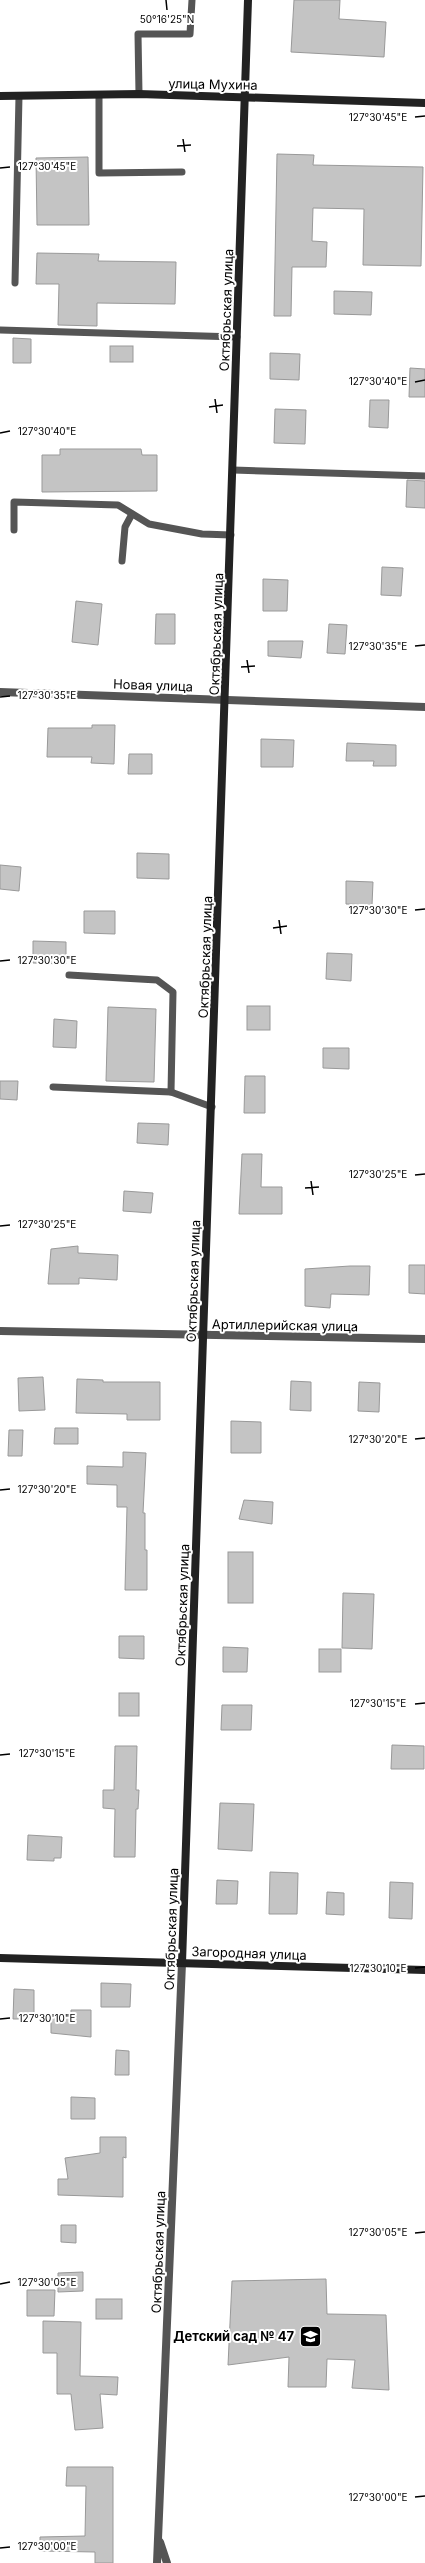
<svg xmlns="http://www.w3.org/2000/svg" width="425" height="2563" font-family="Inter,sans-serif">
<style>
.building{fill:#c4c4c4;stroke:#999}
.lines{fill:none;stroke-linecap:round;stroke-linejoin:round}
.lane{stroke:#555;stroke-width:7}
.street{stroke:#555;stroke-width:8}
.secondary{stroke:#222;stroke-width:8}
.ticks{fill:none;stroke:#000;stroke-width:1.5}
.labels{text-anchor:middle;stroke-width:4;stroke-linejoin:round;paint-order:stroke}
.street-label{font-size:13px;fill:#000;stroke:#fff}
.poi-label{font-size:13px;font-weight:bold;fill:#000;stroke:#fff;text-anchor:end}
.ticks-label{font-size:10px;text-anchor:middle;fill:#000;stroke:#fff;stroke-width:4;stroke-linejoin:round;paint-order:stroke}
</style>
<rect width="100%" height="100%" fill="#fff"/>
<g class="building">
<polygon points="294,0 340,0 339,19 386,22 384,57 291,52"/>
<polygon points="277,154 314,155 313,165 423,167 421,266 363,265 364,209 313,208 312,241 327,242 326,267 292,267 291,316 274,316"/>
<polygon points="88,157 89,225 37,225 36,158"/>
<polygon points="37,253 99,254 98,261 176,262 175,304 97,303 97,326 58,325 59,284 36,284"/>
<polygon points="334,291 372,292 371,315 334,314"/>
<polygon points="13,338 31,339 31,363 13,363"/>
<rect x="110" y="346" width="23" height="16"/>
<polygon points="270,353 300,354 299,380 270,379"/>
<polygon points="410,368 425,369 425,397 409,397"/>
<polygon points="370,400 389,400 388,428 369,427"/>
<polygon points="275,409 306,410 305,444 274,443"/>
<polygon points="60,449 141,449 142,455 157,455 157,491 42,492 42,455 60,455"/>
<polygon points="407,480 425,481 425,508 406,507"/>
<polygon points="382,567 403,568 401,596 381,595"/>
<polygon points="263,579 288,580 287,611 263,611"/>
<polygon points="76,601 102,604 98,645 72,642"/>
<polygon points="156,614 175,614 175,644 155,644"/>
<polygon points="329,624 347,625 345,654 327,653"/>
<polygon points="268,641 303,641 301,658 268,656"/>
<polygon points="92,725 115,725 114,764 91,763 92,757 47,757 48,728 92,728"/>
<polygon points="261,739 294,740 293,767 261,767"/>
<polygon points="347,743 396,745 396,766 373,766 374,761 346,761"/>
<polygon points="129,754 152,754 152,774 128,774"/>
<polygon points="137,853 169,854 169,879 137,878"/>
<polygon points="0,865 21,867 19,891 0,889"/>
<polygon points="346,881 373,882 372,905 346,904"/>
<polygon points="84,911 115,911 115,934 84,933"/>
<polygon points="33,941 66,942 66,964 33,963"/>
<polygon points="327,953 352,954 351,981 326,979"/>
<rect x="247" y="1006" width="23" height="24"/>
<polygon points="108,1007 156,1009 154,1082 106,1081"/>
<polygon points="54,1019 77,1021 76,1048 53,1047"/>
<polygon points="323,1048 349,1048 349,1069 323,1068"/>
<polygon points="245,1076 265,1076 265,1113 244,1113"/>
<polygon points="0,1081 18,1081 17,1100 0,1099"/>
<polygon points="138,1123 169,1124 168,1145 137,1143"/>
<polygon points="242,1154 262,1154 261,1187 282,1187 282,1214 239,1214"/>
<polygon points="124,1191 153,1193 151,1213 123,1211"/>
<polygon points="78,1246 78,1253 118,1255 117,1280 79,1278 79,1284 48,1284 51,1249"/>
<polygon points="409,1265 425,1265 425,1294 409,1293"/>
<polygon points="350,1266 370,1266 369,1295 331,1294 330,1308 305,1306 305,1269"/>
<polygon points="43,1377 45,1410 19,1411 18,1378"/>
<polygon points="77,1379 103,1380 103,1382 160,1382 160,1420 127,1420 127,1414 76,1413"/>
<polygon points="291,1381 311,1382 311,1411 290,1410"/>
<polygon points="359,1382 380,1383 379,1412 358,1411"/>
<polygon points="231,1421 261,1422 261,1453 231,1453"/>
<polygon points="55,1428 78,1428 78,1444 54,1444"/>
<polygon points="9,1430 23,1430 22,1456 8,1456"/>
<polygon points="123,1452 146,1453 143,1513 145,1513 145,1550 147,1550 147,1590 125,1590 127,1507 117,1507 117,1485 87,1484 87,1466 123,1467"/>
<polygon points="244,1500 273,1502 272,1524 239,1519"/>
<rect x="228" y="1552" width="25" height="51"/>
<polygon points="343,1593 374,1594 372,1649 342,1648"/>
<polygon points="119,1636 144,1636 144,1659 119,1658"/>
<polygon points="223,1647 248,1648 247,1672 223,1672"/>
<rect x="319" y="1649" width="22" height="23"/>
<rect x="119" y="1693" width="20" height="23"/>
<polygon points="222,1705 252,1705 251,1730 221,1730"/>
<polygon points="392,1745 424,1746 424,1769 391,1769"/>
<polygon points="115,1746 137,1746 136,1790 139,1790 138,1809 136,1809 135,1857 114,1857 115,1809 103,1808 103,1790 114,1790"/>
<polygon points="220,1803 254,1804 252,1851 218,1849"/>
<polygon points="28,1835 62,1837 61,1858 54,1858 54,1861 27,1860"/>
<polygon points="270,1872 298,1873 297,1914 269,1914"/>
<polygon points="217,1880 238,1881 237,1904 216,1904"/>
<polygon points="390,1882 413,1883 412,1919 389,1918"/>
<polygon points="327,1892 344,1893 344,1915 326,1914"/>
<polygon points="101,1983 131,1984 130,2007 101,2007"/>
<polygon points="14,1989 34,1990 34,2019 13,2019"/>
<polygon points="71,2010 91,2010 91,2037 51,2033 51,2017 71,2017"/>
<polygon points="116,2050 129,2051 129,2075 115,2075"/>
<polygon points="71,2097 95,2098 95,2119 71,2119"/>
<polygon points="100,2137 126,2137 126,2158 123,2157 123,2197 58,2195 58,2179 68,2179 65,2158 100,2153"/>
<polygon points="61,2225 76,2225 76,2243 61,2242"/>
<polygon points="83,2272 83,2291 58,2292 58,2273"/>
<polygon points="326,2279 327,2314 386,2315 389,2390 352,2388 355,2360 327,2359 326,2387 288,2387 289,2357 228,2365 232,2281"/>
<polygon points="27,2290 55,2290 54,2316 27,2316"/>
<rect x="96" y="2299" width="26" height="20"/>
<polygon points="43,2321 81,2322 80,2376 118,2377 117,2395 100,2394 103,2428 75,2430 71,2394 57,2394 57,2353 43,2353"/>
<polygon points="67,2467 113,2467 113,2563 95,2563 95,2552 40,2551 40,2537 85,2536 86,2486 66,2486"/>
</g>
<g class="lines">
<g class="lane">
<polyline points="139,94 138,34 190,34 192,0"/>
<polyline points="99,95 99,173 182,172"/>
<polyline points="15,283 19,96"/>
<polyline points="0,330 237,337"/>
<polyline points="233,470 425,476"/>
<polyline points="14,530 14,502 118,505 149,524 202,534 231,535"/>
<polyline points="122,561 125,527 132,514"/>
<polyline points="69,975 157,980 173,992 171,1092"/>
<polyline points="53,1087 171,1092 212,1107"/>
</g>
<g class="street">
<polyline points="0,692 425,707"/>
<polyline points="0,1331 425,1339"/>
<polyline points="160,2542 167,2563"/>
<polyline points="157,2563 182,1963"/>
</g>
<g class="secondary">
<polyline points="0,96 139,94 425,103"/>
<polyline points="0,1958 425,1970"/>
<polyline points="182,1963 248,0"/>
</g>
</g>
<path class="ticks" d="M166,0L167,10M415,117L425,116M183,139L185,152M177,146L191,145M0,168L10,167M415,382L425,380M215,399L217,413M209,407L223,405M0,433L10,431M415,646L425,645M247,660L249,673M241,667L255,666M0,697L10,696M415,910L425,909M279,920L281,934M273,928L287,926M0,961L10,960M415,1175L425,1174M311,1181L313,1195M305,1188L319,1187M0,1226L10,1225M415,1439L425,1438M0,1490L10,1489M415,1704L425,1703M0,1755L10,1754M415,1968L425,1967M0,2019L10,2018M415,2233L425,2232M0,2284L10,2282M415,2497L425,2496M0,2548L10,2547"/>
<defs>
<symbol id="school-square" viewBox="-11 -11 22 22"><rect x="-9" y="-9" width="18" height="18" rx="4" fill="#000" stroke="#fff"/><path d="M0-5L7-2L0 1L-7-2ZM-4 1L0 2.5L4 1V4Q0 6-4 4Z" fill="#fff"/></symbol>
</defs>
<g fill-rule="evenodd">
<use href="#school-square" x="298" y="2324" width="25" height="25"/>
</g>
<g class="labels">
<g class="street-label">
<text transform="translate(213 84) rotate(1)" y="5">улица Мухина</text>
<text transform="translate(226 310) rotate(-88)" y="5">Октябрьская улица</text>
<text transform="translate(216 634) rotate(-88)" y="5">Октябрьская улица</text>
<text transform="translate(153 685) rotate(2)" y="5">Новая улица</text>
<text transform="translate(205 957) rotate(-88)" y="5">Октябрьская улица</text>
<text transform="translate(193 1281) rotate(-88)" y="5">Октябрьская улица</text>
<text transform="translate(285 1325) rotate(1)" y="5">Артиллерийская улица</text>
<text transform="translate(182 1605) rotate(-88)" y="5">Октябрьская улица</text>
<text transform="translate(171 1929) rotate(-88)" y="5">Октябрьская улица</text>
<text transform="translate(249 1953) rotate(2)" y="5">Загородная улица</text>
<text transform="translate(158 2252) rotate(-88)" y="5">Октябрьская улица</text>
</g>
<g class="poi-label">
<text x="294" y="2341">Детский сад № 47</text>
</g>
</g>
<g class="ticks-label">
<text x="167" y="23">50°16'25"N</text>
<text x="378" y="121">127°30'45"E</text>
<text x="47" y="170">127°30'45"E</text>
<text x="378" y="385">127°30'40"E</text>
<text x="47" y="435">127°30'40"E</text>
<text x="378" y="650">127°30'35"E</text>
<text x="47" y="699">127°30'35"E</text>
<text x="378" y="914">127°30'30"E</text>
<text x="47" y="964">127°30'30"E</text>
<text x="378" y="1178">127°30'25"E</text>
<text x="47" y="1228">127°30'25"E</text>
<text x="378" y="1443">127°30'20"E</text>
<text x="47" y="1493">127°30'20"E</text>
<text x="378" y="1707">127°30'15"E</text>
<text x="47" y="1757">127°30'15"E</text>
<text x="378" y="1972">127°30'10"E</text>
<text x="47" y="2022">127°30'10"E</text>
<text x="378" y="2236">127°30'05"E</text>
<text x="47" y="2286">127°30'05"E</text>
<text x="378" y="2501">127°30'00"E</text>
<text x="47" y="2550">127°30'00"E</text>
</g>
</svg>
